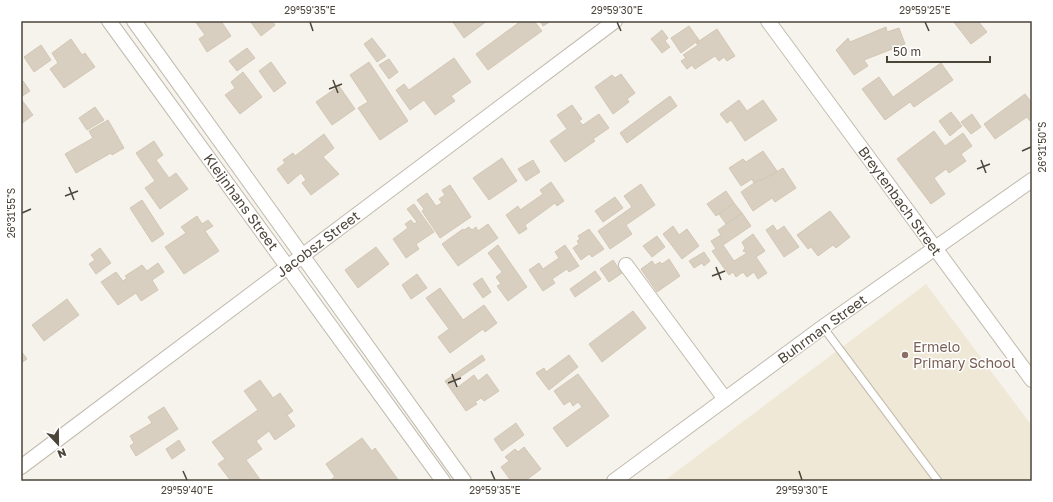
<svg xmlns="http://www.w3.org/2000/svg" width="1053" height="502" font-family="'Golos Text',sans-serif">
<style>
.education{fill:#efe8d6}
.building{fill:#d8cfc1;stroke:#d3c7b4}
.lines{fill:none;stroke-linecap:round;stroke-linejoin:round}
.lane-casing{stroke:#c2bbae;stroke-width:9}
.street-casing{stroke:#c2bbae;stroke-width:16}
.lane{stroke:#fff;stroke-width:7}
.street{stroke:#fff;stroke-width:14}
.ticks{fill:none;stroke:#4b4439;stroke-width:1.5}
.education-dot{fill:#8d6e63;stroke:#fff;stroke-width:1.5}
.labels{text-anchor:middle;stroke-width:3;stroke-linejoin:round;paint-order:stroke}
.street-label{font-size:14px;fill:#4b4439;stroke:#fff}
.education-label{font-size:14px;fill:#785e54;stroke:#fff;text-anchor:start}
.neatline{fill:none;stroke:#4b4439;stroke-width:1.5}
.ticks-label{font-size:10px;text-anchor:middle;fill:#4b4439}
</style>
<rect width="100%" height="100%" fill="#f6f3ec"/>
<polygon class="education" points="926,284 1032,426 1032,481 664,481"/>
<g class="building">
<polygon points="195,21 221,21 231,36 207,52 199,39 205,35"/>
<polygon points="250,21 272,21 275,25 261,36"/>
<polygon points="452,21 487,21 464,38"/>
<polygon points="521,21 534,21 542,31 488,70 476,54"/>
<polygon points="540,21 551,21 543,26"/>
<polygon points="953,21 978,21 987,32 971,44"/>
<polygon points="689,26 699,40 681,53 671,38"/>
<polygon points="886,27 887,32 899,28 905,44 864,60 868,66 854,75 836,50 848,38 850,42"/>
<polygon points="717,29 735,56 727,61 724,57 719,61 715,56 695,69 692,65 687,69 681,61 686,58 683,55 698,45 696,43"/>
<polygon points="662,30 668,38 665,41 670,47 662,53 651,39"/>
<polygon points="372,38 386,56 377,62 364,44"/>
<polygon points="71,39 82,55 85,53 95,67 64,88 50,69 58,63 52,53"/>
<polygon points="41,45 51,60 34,72 24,57"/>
<polygon points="247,48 255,58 237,71 229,61"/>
<polygon points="454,58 471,82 451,96 455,101 435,115 424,100 410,110 396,90 404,84 409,90"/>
<polygon points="389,59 398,72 389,79 379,65"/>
<polygon points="271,62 286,83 274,92 259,71"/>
<polygon points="369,62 408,121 380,140 358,108 368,102 350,75"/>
<polygon points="941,63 953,80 914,107 910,102 885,120 862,89 879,77 893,97"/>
<polygon points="243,72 262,97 240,114 225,95 235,88 231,82"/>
<polygon points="621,74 635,93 627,99 629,102 613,114 595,87 612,75 615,78"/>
<polygon points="23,81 30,91 21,97 21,82"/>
<polygon points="339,86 355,109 332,125 316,102"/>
<polygon points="1025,94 1032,103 1032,119 1030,121 1027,117 995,139 984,124"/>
<polygon points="670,96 677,106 627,143 620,133"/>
<polygon points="21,99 33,115 21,124"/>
<polygon points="739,100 747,111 763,100 777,120 745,141 731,120 727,123 720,114"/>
<polygon points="572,105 582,119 579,121 583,125 599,114 609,128 593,139 595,141 565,162 550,141 567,129 557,115"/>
<polygon points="95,107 104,120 87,130 79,118"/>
<polygon points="951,112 962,126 950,136 939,121"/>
<polygon points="972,114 981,127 971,134 961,122"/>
<polygon points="108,120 124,148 112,155 111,153 76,173 65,154 93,138 89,131"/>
<polygon points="934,131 945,146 963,133 972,146 961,154 966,161 949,173 946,169 934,178 945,194 931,204 897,159"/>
<polygon points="324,134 334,148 323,157 339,174 311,195 302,183 306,180 301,173 288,184 277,169 285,163 283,160 293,153 295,156"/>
<polygon points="154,141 163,155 156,160 169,178 176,173 188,189 160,209 145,188 155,181 136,153"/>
<polygon points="763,151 777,171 761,181 760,179 754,183 752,179 741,186 729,168 743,159 746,162"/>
<polygon points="502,158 517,181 489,200 473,178"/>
<polygon points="533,160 540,172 526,181 518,169"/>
<polygon points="783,168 796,188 775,202 772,198 753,211 741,192 760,179 761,181"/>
<polygon points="551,182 564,201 557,206 555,203 525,225 527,229 519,234 506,215 518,206 520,210 543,194 540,190"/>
<polygon points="641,184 655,205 626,225 632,234 610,249 598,231 632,207 624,196"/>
<polygon points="450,185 471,217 440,238 422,211 424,209 417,200 427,193 436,206 442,203 439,199 445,195 442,190"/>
<polygon points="726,191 734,203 716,216 707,204"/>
<polygon points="615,197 623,208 603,222 595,211"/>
<polygon points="142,200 164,234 152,242 130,208"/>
<polygon points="734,203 742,213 726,224 719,214"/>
<polygon points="414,204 434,232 416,244 419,249 406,258 393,239 408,228 405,224 411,220 414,224 417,222 407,209"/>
<polygon points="830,211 850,237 836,248 833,245 818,256 811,247 808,249 797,235"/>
<polygon points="742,213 751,226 723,245 734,261 747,253 743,251 745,248 742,242 753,234 765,251 756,257 767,273 758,279 754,272 747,277 743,272 736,277 733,272 729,275 712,251 716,249 711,241 721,235 718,230"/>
<polygon points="197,216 202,224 208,220 213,226 205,231 219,251 184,274 165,247 186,233 181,227"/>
<polygon points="488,224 498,238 458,266 442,244 463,229 464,230 469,227 472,230 476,227 478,231"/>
<polygon points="773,225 777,231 784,226 799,247 784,257 766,230"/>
<polygon points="673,226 679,235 687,229 699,246 682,259 663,234"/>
<polygon points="589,229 604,249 592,257 589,254 581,260 573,248 579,244 577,241 580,239 578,236"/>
<polygon points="657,236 665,247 652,257 643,246"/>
<polygon points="498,245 527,287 508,301 497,286 501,284 496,277 502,272 488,253"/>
<polygon points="565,245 579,266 569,272 567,269 552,279 555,283 543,291 529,270 539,263 543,269 559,258 555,252"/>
<polygon points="376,247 389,264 358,288 345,270"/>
<polygon points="100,248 111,263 96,274 89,264 95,260 91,255"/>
<polygon points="704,252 710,261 704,266 702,263 694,268 689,261"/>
<polygon points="669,259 680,276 657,292 641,269 652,261 655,265 660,262 662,264"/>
<polygon points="613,260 622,273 609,282 600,269"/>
<polygon points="158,263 164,272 152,280 158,290 141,301 136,293 118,305 101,282 116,272 123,281 127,278 125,276 142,265 147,271"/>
<polygon points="595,271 601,279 575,297 570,289"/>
<polygon points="417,274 427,288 411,299 402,285"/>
<polygon points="482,278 491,292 483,298 473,284"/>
<polygon points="440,288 463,320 484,305 497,323 485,332 483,329 450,353 438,337 449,329 426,298"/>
<polygon points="67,299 79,315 44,341 32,325"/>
<polygon points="633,311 646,328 602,362 589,344"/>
<polygon points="21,351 27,359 21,363"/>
<polygon points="482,355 485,360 454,381 458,387 474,375 478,381 487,374 499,391 484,401 481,398 475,402 477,404 466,411 445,381"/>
<polygon points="569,355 578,367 549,390 536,373 544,368 546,372"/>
<polygon points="578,374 609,416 567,447 553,428 582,407 578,402 573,406 570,401 564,405 554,391"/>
<polygon points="260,380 273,398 280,393 293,411 287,415 295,426 275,440 269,431 256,441 262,449 246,460 261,481 231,481 218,464 225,459 212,442 258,410 244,391"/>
<polygon points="164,407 178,429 136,456 130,446 134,443 130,436 152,423 148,417"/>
<polygon points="516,423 524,435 502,451 494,439"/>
<polygon points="362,438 372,451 375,448 399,481 368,481 366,478 362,481 329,481 335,477 326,464"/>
<polygon points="179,440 185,450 172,459 166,449"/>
<polygon points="524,447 541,469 525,481 511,481 501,467 509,461 505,457 515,449 518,452"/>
</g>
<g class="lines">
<defs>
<polyline id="lane" points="823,327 938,481"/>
<g id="street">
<polyline points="109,21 443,481"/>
<polyline points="134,21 464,481"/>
<polyline points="768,21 1032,380"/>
<polyline points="626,265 725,399"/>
<polyline points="21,467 615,21"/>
<polyline points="614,481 823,327 1032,180"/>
</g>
</defs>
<use href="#lane" class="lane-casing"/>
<use href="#street" class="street-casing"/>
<use href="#lane" class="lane"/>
<use href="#street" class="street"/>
</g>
<path class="ticks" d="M310,22L313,31M617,22L621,31M925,22L929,31M333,80L338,93M329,89L342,84M1022,151L1031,147M981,160L986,173M977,169L990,164M69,187L74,200M65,196L78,191M22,213L31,209M716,267L721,280M712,276L725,271M452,374L457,387M448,383L461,378M183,471L187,480M491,471L495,480M799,471L802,480"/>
<circle class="education-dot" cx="905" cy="355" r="4"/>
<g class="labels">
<g class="street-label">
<text transform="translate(900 201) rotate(54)" y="5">Breytenbach Street</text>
<text transform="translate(241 202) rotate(54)" y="5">Kleijnhans Street</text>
<text transform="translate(318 244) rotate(-37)" y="5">Jacobsz Street</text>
<text transform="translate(822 329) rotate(-36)" y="5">Buhrman Street</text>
</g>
<g class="education-label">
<text x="913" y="352">Ermelo<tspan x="913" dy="16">Primary School</tspan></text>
</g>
</g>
<rect width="1053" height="502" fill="none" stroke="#ffffff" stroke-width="44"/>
<g transform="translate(58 444) rotate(158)" stroke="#ffffff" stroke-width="3" paint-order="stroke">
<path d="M0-3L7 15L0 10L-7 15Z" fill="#4b4439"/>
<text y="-6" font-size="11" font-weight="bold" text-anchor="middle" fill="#4b4439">N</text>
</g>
<path d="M887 56v6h103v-6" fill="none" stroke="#4b4439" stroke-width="2"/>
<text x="893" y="56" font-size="12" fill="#4b4439" stroke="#ffffff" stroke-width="3" paint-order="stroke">50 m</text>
<rect x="22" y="22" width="1009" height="458" class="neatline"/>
<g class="ticks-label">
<text x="310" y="14">29°59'35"E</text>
<text x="617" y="14">29°59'30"E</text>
<text x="925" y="14">29°59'25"E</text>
<text transform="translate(1042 147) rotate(-90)" y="4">26°31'50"S</text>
<text transform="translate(11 213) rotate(-90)" y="4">26°31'55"S</text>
<text x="187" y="494">29°59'40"E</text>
<text x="495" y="494">29°59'35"E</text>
<text x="802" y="494">29°59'30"E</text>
</g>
</svg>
